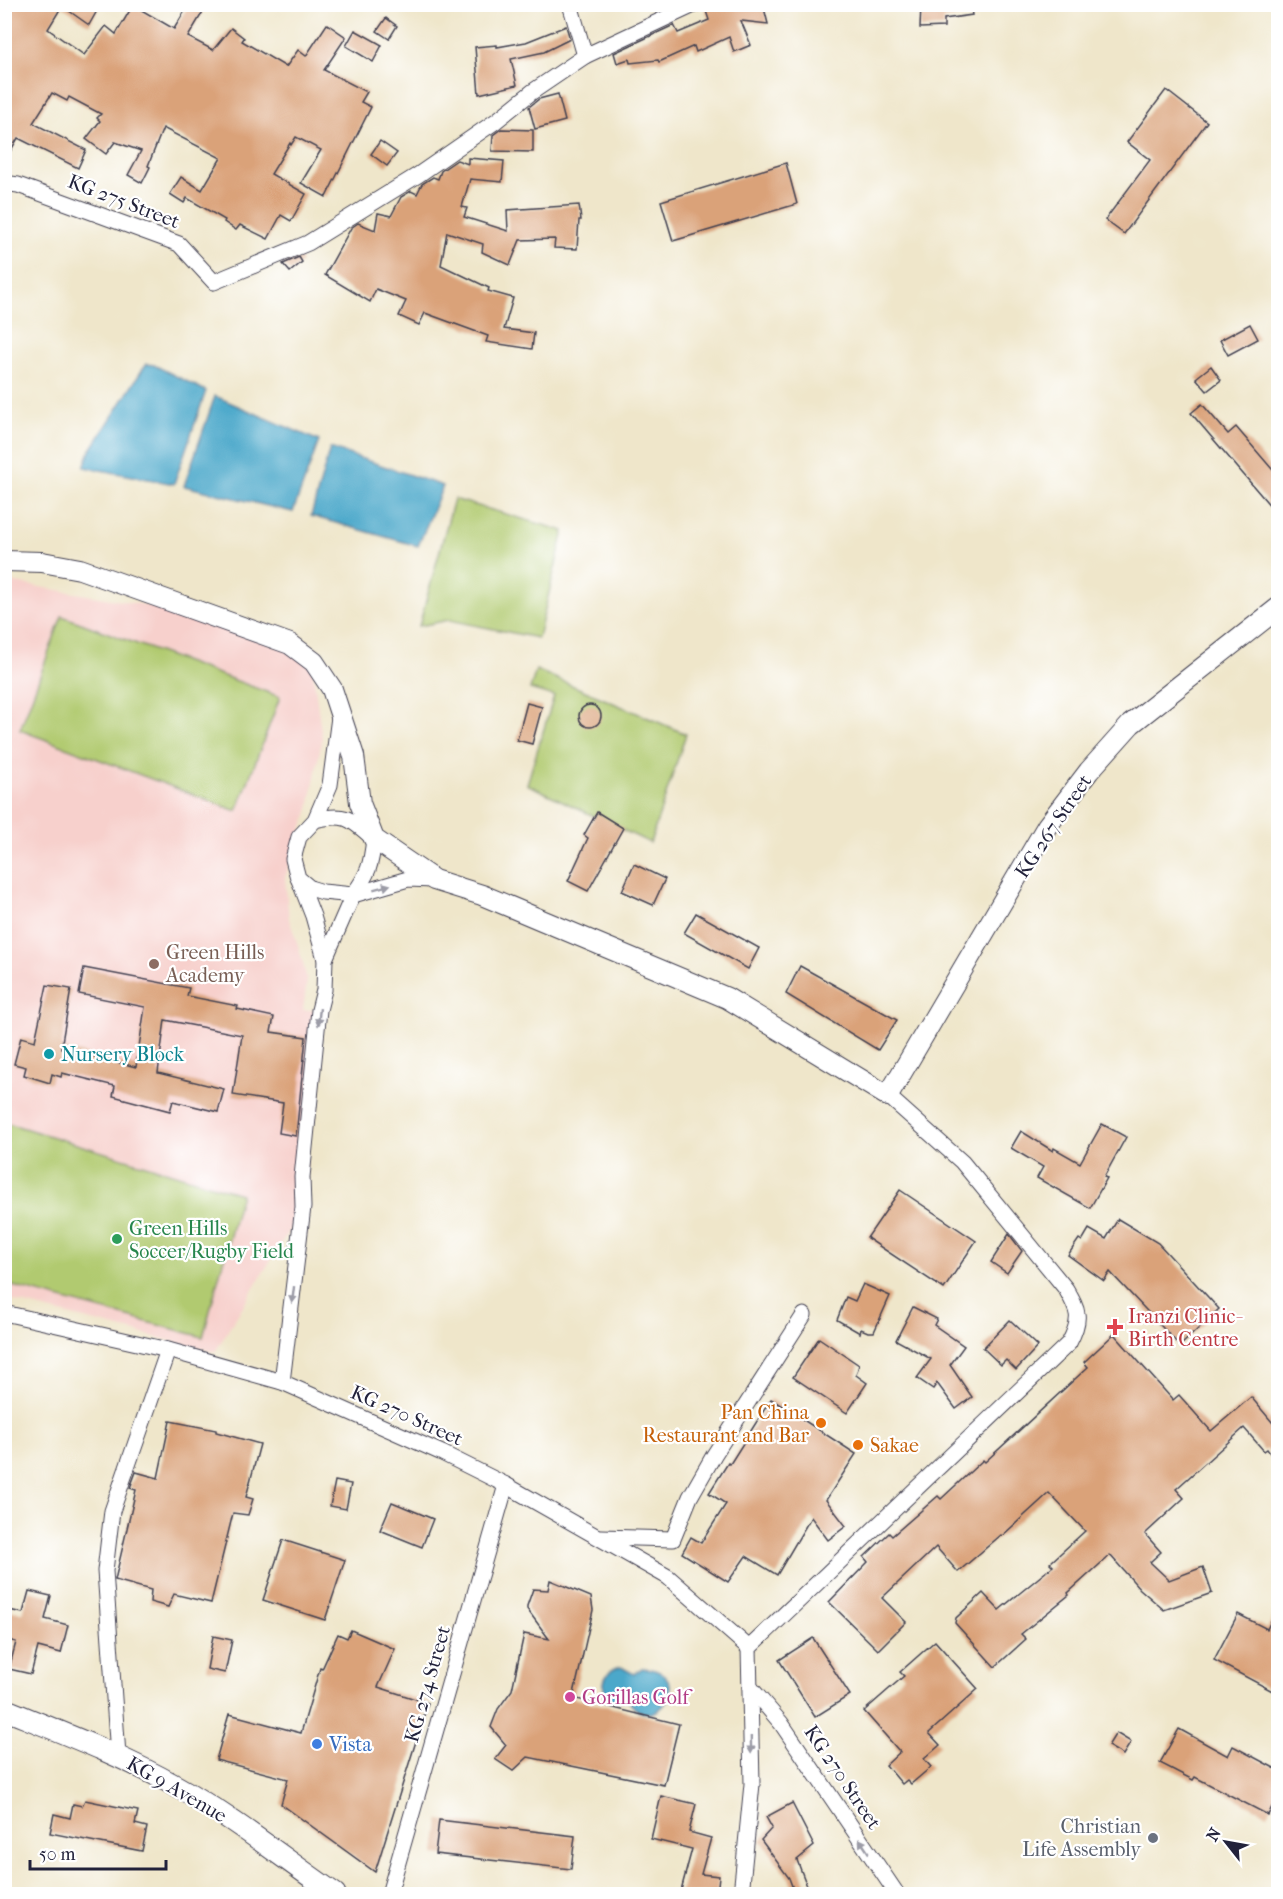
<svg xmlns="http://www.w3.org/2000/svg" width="1283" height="1899" font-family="'IM FELL French Canon',serif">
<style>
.built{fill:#f7d0cc}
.green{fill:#b1ca70;stroke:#6a7656;stroke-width:1.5}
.water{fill:#4ca8ca;stroke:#376582;stroke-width:1.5}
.building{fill:#daa279}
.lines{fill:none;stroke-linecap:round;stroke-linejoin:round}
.minor-casing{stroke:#413f50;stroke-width:17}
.tertiary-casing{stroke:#413f50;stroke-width:22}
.secondary-casing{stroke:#413f50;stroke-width:23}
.minor{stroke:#fff;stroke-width:15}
.tertiary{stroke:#fff;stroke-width:20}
.secondary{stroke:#fff;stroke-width:21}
.oneway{fill:#9c9ca7}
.education-dot{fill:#8d6e63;stroke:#fff;stroke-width:2}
.culture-dot{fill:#0f9aa8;stroke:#fff;stroke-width:2}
.leisure-dot{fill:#2e9e5b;stroke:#fff;stroke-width:2}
.health-dot{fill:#e0444e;stroke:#fff;stroke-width:2}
.food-dot{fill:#e8710a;stroke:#fff;stroke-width:2}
.hotel-dot{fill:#d1479c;stroke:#fff;stroke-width:2}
.shop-dot{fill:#3f7fe0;stroke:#fff;stroke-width:2}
.worship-dot{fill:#6b7280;stroke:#fff;stroke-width:2}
.labels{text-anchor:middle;stroke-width:4.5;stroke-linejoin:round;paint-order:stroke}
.street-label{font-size:20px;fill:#22223b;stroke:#fff}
.education-label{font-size:20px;fill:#785e54;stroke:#fff;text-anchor:start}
.culture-label{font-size:20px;fill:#0d838f;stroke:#fff;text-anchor:start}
.leisure-label{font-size:20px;fill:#27864d;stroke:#fff;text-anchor:start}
.health-label{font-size:20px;fill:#be3a42;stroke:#fff;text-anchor:start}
.food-label{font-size:20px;fill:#c56008;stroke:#fff;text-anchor:end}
.hotel-label{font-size:20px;fill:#b23c85;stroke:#fff;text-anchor:start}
.shop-label{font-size:20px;fill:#366cbe;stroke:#fff;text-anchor:start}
.worship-label{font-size:20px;fill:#5b616d;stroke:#fff;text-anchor:end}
</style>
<rect width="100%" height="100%" fill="#fff"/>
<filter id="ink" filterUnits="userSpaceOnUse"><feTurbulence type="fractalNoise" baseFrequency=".0167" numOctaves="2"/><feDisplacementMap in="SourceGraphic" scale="12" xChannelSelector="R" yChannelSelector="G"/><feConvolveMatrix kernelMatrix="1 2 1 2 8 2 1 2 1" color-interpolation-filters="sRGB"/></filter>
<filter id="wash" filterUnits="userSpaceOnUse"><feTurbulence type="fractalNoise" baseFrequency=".008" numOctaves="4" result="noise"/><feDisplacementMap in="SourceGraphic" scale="24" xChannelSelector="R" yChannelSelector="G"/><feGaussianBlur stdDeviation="1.35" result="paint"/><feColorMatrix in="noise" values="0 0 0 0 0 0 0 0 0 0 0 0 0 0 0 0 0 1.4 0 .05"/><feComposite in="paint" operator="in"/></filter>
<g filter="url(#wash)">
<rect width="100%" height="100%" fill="#efe6ca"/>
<polygon class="built" points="4,581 187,612 311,658 322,738 309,809 285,878 289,919 299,948 307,980 303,1010 319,1010 303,1207 215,1352 5,1299"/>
<g class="green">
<polygon points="454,499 564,531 538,638 449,620 419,626"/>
<polygon points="62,616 280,697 237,811 20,730"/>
<polygon points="536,670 686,734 650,843 527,784 554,696 530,689"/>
<polygon points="4,1122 241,1194 203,1337 5,1284"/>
</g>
<g class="water">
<polygon points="146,364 154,365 206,391 174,484 84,467 90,451"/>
<polygon points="215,396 319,441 293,512 184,486"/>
<polygon points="330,448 443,486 418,546 311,516"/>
<path d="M621,1667L634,1674L642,1668C700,1671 655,1742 628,1700C598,1708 596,1671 621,1667Z"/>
</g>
<g id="blocks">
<g class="building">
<polygon points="9,4 89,4 98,9 89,25 62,6 48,29 84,55 106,26 116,34 133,5 174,29 189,4 194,4 204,10 188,37 213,50 231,28 244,38 242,41 286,67 298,50 306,56 327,24 346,37 324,70 367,92 361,102 371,107 326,197 301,183 321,150 296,137 291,145 290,143 271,174 306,194 291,221 281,215 268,239 240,225 236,230 224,222 225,220 187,198 184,203 170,194 181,177 202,190 221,158 163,128 148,166 150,167 142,183 128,175 141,151 115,142 106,154 86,139 100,121 97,118 101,114 69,97 67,101 52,93 33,123 86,150 78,168 18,138 4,162 4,12"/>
<polygon points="706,4 763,4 768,24 741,21 751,45 734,52 729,37 696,52 694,46 659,62 658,60 630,63 629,59 617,63 614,53 674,25 678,33 709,20 705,8"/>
<polygon points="921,5 971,9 972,15 944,19 944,27 920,28"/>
<polygon points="386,18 397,26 389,39 377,31"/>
<polygon points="566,26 570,39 544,52 511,59 517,85 479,94 475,47 497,45 497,47 526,42"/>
<polygon points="355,30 382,45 373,62 346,46"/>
<polygon points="1166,90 1207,122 1124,234 1105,220 1150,160 1127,142"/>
<polygon points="558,94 565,121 535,129 529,107 539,99"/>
<polygon points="501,129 533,130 533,152 492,151 493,135"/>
<polygon points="380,141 397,153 387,166 371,154"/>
<polygon points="468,158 504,161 502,182 470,179 462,207 467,208 464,217 508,231 507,210 579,205 581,220 579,220 577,249 554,248 555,239 520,240 510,265 482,252 483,244 447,232 441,265 489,288 488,291 513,298 504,329 534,333 532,349 486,342 488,336 425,313 419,325 399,316 406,301 376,289 370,302 325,275 351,228 358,223 375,230 378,213 391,216 401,197 411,191 417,194 422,184 433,177 438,179 441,171 457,160 468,164"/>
<polygon points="786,163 797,204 673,241 661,201"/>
<polygon points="299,257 302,262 290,272 283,264"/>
<polygon points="1250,324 1258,339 1228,355 1220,340"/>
<polygon points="1211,366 1221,380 1207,391 1196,378"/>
<polygon points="1202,404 1228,434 1236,427 1278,476 1278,515 1191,413"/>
<polygon points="527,703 542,707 532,744 517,740"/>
<circle cx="590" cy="716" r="11"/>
<polygon points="597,812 623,828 588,891 568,881 588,838 584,835"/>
<polygon points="634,864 665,879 653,905 622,891"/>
<polygon points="696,913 759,948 748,969 684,933"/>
<polygon points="800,966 897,1020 878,1050 786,994"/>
<polygon points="84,968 189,988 187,996 238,1006 237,1009 274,1017 271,1032 306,1037 296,1136 279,1133 283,1103 233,1095 242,1035 165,1020 158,1073 224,1089 218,1112 173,1101 170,1111 113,1096 115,1086 62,1073 61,1077 52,1074 50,1083 24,1075 26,1067 14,1064 21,1037 35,1041 47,985 71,989 61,1048 136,1067 145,1007 79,994"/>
<polygon points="1102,1124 1126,1137 1104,1177 1107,1178 1090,1208 1037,1178 1043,1167 1011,1148 1021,1131 1053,1151 1054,1148 1080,1163"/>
<polygon points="900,1190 976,1241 944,1289 867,1238"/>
<polygon points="1118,1219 1158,1243 1219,1309 1180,1346 1110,1272 1104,1281 1068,1255 1079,1239 1082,1241 1089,1229 1106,1239"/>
<polygon points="1009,1234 1022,1251 1007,1273 991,1262"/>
<polygon points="863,1284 890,1296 874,1332 868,1332 861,1329 860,1333 837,1320 846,1297 855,1301"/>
<polygon points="913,1307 937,1319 934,1325 964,1346 950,1365 972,1397 956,1409 937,1383 933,1389 917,1378 931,1359 896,1340"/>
<polygon points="1010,1320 1038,1346 1016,1370 1006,1360 1001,1365 983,1348"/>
<polygon points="1114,1334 1173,1400 1179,1395 1211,1431 1251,1397 1278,1429 1278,1464 1267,1449 1264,1451 1244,1428 1176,1489 1184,1498 1145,1534 1161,1552 1150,1562 1169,1580 1203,1567 1212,1593 1164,1610 1140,1589 1110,1555 1068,1593 1069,1595 1021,1634 1026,1639 995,1667 955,1623 956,1618 983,1593 999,1610 1053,1566 1050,1563 1085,1531 1049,1493 1002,1536 1001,1535 958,1572 936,1547 882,1598 906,1622 878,1650 829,1602 868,1562 864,1557 889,1533 892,1536 938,1496 941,1499 983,1460 985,1462 1088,1367 1084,1362"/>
<polygon points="819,1338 859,1365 856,1375 867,1383 847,1413 793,1377"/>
<polygon points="771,1399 856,1454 826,1500 846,1526 828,1540 811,1517 777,1575 746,1556 728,1582 682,1553 691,1537 701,1543 726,1504 709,1493 728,1463 730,1464"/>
<polygon points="170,1421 216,1430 216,1432 260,1444 246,1497 253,1499 248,1515 233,1513 211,1603 174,1594 168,1607 150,1602 151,1590 115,1580 136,1490 130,1488 136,1472 158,1478"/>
<polygon points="335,1481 351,1484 346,1509 330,1506"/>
<polygon points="392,1502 433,1519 422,1547 380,1530"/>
<polygon points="283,1540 345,1560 325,1620 263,1600"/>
<polygon points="550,1580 591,1597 593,1610 573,1698 679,1724 664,1785 528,1757 513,1771 495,1759 506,1745 491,1727 498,1709 512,1690 524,1634 549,1639 527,1609 527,1606 533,1589 548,1590"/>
<polygon points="29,1591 51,1596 45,1619 68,1625 61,1653 38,1647 31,1674 9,1669 16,1642 4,1639 4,1609 23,1613"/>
<polygon points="1278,1607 1278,1694 1214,1660 1238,1614 1267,1629"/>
<polygon points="351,1630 395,1649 378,1687 428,1703 375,1872 281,1804 288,1779 216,1760 229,1714 301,1733 320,1668 322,1669 338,1634 347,1638"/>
<polygon points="213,1636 232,1640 225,1673 207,1669"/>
<polygon points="813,1638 850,1695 815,1717 779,1660"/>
<polygon points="935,1641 978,1689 929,1733 940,1745 924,1759 931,1767 911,1784 907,1780 902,1784 886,1765 900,1752 864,1711 904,1676 900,1672"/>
<polygon points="1179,1729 1228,1756 1233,1746 1278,1770 1278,1795 1268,1815 1195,1777 1193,1780 1160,1763"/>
<polygon points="1116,1733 1131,1742 1123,1755 1108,1746"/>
<polygon points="661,1796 696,1804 689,1832 711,1838 701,1874 719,1876 717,1894 680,1894 692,1849 651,1839"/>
<polygon points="85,1800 138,1811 135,1824 147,1827 142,1851 50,1833 54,1814 70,1818 73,1804 82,1806"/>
<polygon points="792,1803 814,1846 797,1860 810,1894 795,1894 789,1878 761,1840 772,1828 766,1817"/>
<polygon points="439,1820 575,1836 571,1869 435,1854"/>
</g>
</g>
</g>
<g filter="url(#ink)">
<use href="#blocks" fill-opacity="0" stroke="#413f50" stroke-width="1.5"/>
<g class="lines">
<defs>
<g id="minor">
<polyline points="570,4 585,56"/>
<polyline points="4,183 18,185 179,244 214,282 308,243 418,175 496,121 532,92 585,56 696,4"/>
<path d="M315,820C346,812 351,819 374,839C371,865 369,873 353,895L323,892L310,888L298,878L293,859L299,837L315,820L330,785L339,717"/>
<polyline points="299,880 313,916 325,959"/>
<polyline points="4,1313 168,1350 282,1382 442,1453 506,1485 668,1577 749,1648"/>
<polyline points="282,1382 303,1207 302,1177 319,1010 324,990 325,959 353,895 408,879 434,880"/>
<polyline points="601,1537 673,1539 690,1497 714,1455 804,1315"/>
<polyline points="750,1687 781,1723 897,1894"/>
<polyline points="118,1755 105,1571 112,1511 168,1350"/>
<polyline points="389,1894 506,1485"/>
<path d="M741,1894L752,1784L749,1648L1069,1343C1082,1318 1079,1312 1066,1289L962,1162L888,1096"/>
</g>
<polyline id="tertiary" points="4,561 42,562 80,569 290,644 314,662 332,689 354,756 360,803 374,839 434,880 482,895 727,998 888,1096 1047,826 1089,771 1131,724 1278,608"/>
<path id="secondary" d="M4,1709C63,1733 121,1755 176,1786C232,1817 283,1858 335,1894"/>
</defs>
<use href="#minor" class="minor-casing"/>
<use href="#tertiary" class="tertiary-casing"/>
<use href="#secondary" class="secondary-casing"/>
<use href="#minor" class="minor"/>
<use href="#tertiary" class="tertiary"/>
<use href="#secondary" class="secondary"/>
</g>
<defs><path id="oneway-solid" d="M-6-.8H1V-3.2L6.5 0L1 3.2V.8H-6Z" transform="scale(1.5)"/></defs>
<g class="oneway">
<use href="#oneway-solid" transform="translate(382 887) rotate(-15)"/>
<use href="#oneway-solid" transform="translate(319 1017) rotate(96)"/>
<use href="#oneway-solid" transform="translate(293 1295) rotate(97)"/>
<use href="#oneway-solid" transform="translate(751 1745) rotate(89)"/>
<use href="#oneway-solid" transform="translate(864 1846) rotate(-124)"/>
</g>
</g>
<circle class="education-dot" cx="154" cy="964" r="6"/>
<circle class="culture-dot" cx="49" cy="1054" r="6"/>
<circle class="leisure-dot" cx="117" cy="1239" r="6"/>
<path class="health-dot" d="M1112 1318h6v6h6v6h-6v6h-6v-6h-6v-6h6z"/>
<g class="food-dot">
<circle cx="821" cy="1423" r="6"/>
<circle cx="858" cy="1445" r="6"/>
</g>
<circle class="hotel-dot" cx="570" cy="1697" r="6"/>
<circle class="shop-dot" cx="317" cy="1744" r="6"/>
<circle class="worship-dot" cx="1153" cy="1838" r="6"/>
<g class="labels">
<g class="street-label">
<text transform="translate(124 201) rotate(21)" y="7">KG 275 Street</text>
<text transform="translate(1053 826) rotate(-56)" y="7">KG 267 Street</text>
<text transform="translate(407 1415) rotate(24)" y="7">KG 270 Street</text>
<text transform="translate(427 1684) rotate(-74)" y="7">KG 274 Street</text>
<text transform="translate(843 1777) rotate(56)" y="7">KG 270 Street</text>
<text transform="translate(177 1789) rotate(30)" y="7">KG 9 Avenue</text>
</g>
<g class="education-label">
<text x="166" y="959">Green Hills<tspan x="166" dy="23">Academy</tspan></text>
</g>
<g class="culture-label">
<text x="61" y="1061">Nursery Block</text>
</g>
<g class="leisure-label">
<text x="129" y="1235">Green Hills<tspan x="129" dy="23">Soccer/Rugby Field</tspan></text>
</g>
<g class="health-label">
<text x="1128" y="1323">Iranzi Clinic-<tspan x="1128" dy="23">Birth Centre</tspan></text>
</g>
<g class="food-label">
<text x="809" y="1419">Pan China<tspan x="809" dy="23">Restaurant and Bar</tspan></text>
<text x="870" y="1452" text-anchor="start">Sakae</text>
</g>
<g class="hotel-label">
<text x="582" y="1704">Gorillas Golf</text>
</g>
<g class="shop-label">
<text x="329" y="1751">Vista</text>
</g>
<g class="worship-label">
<text x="1141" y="1833">Christian<tspan x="1141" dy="23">Life Assembly</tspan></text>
</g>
</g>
<rect width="1283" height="1899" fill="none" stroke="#fff" stroke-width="24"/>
<g transform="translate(1226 1842) rotate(301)" stroke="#ffffff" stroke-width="4.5" paint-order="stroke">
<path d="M0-4.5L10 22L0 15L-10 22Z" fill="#22223b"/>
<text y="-9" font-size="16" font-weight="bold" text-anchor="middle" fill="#22223b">N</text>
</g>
<path d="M30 1860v9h136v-9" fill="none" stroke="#22223b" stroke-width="3"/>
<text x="39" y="1860" font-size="18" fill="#22223b" stroke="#ffffff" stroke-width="4.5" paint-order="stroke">50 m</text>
</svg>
